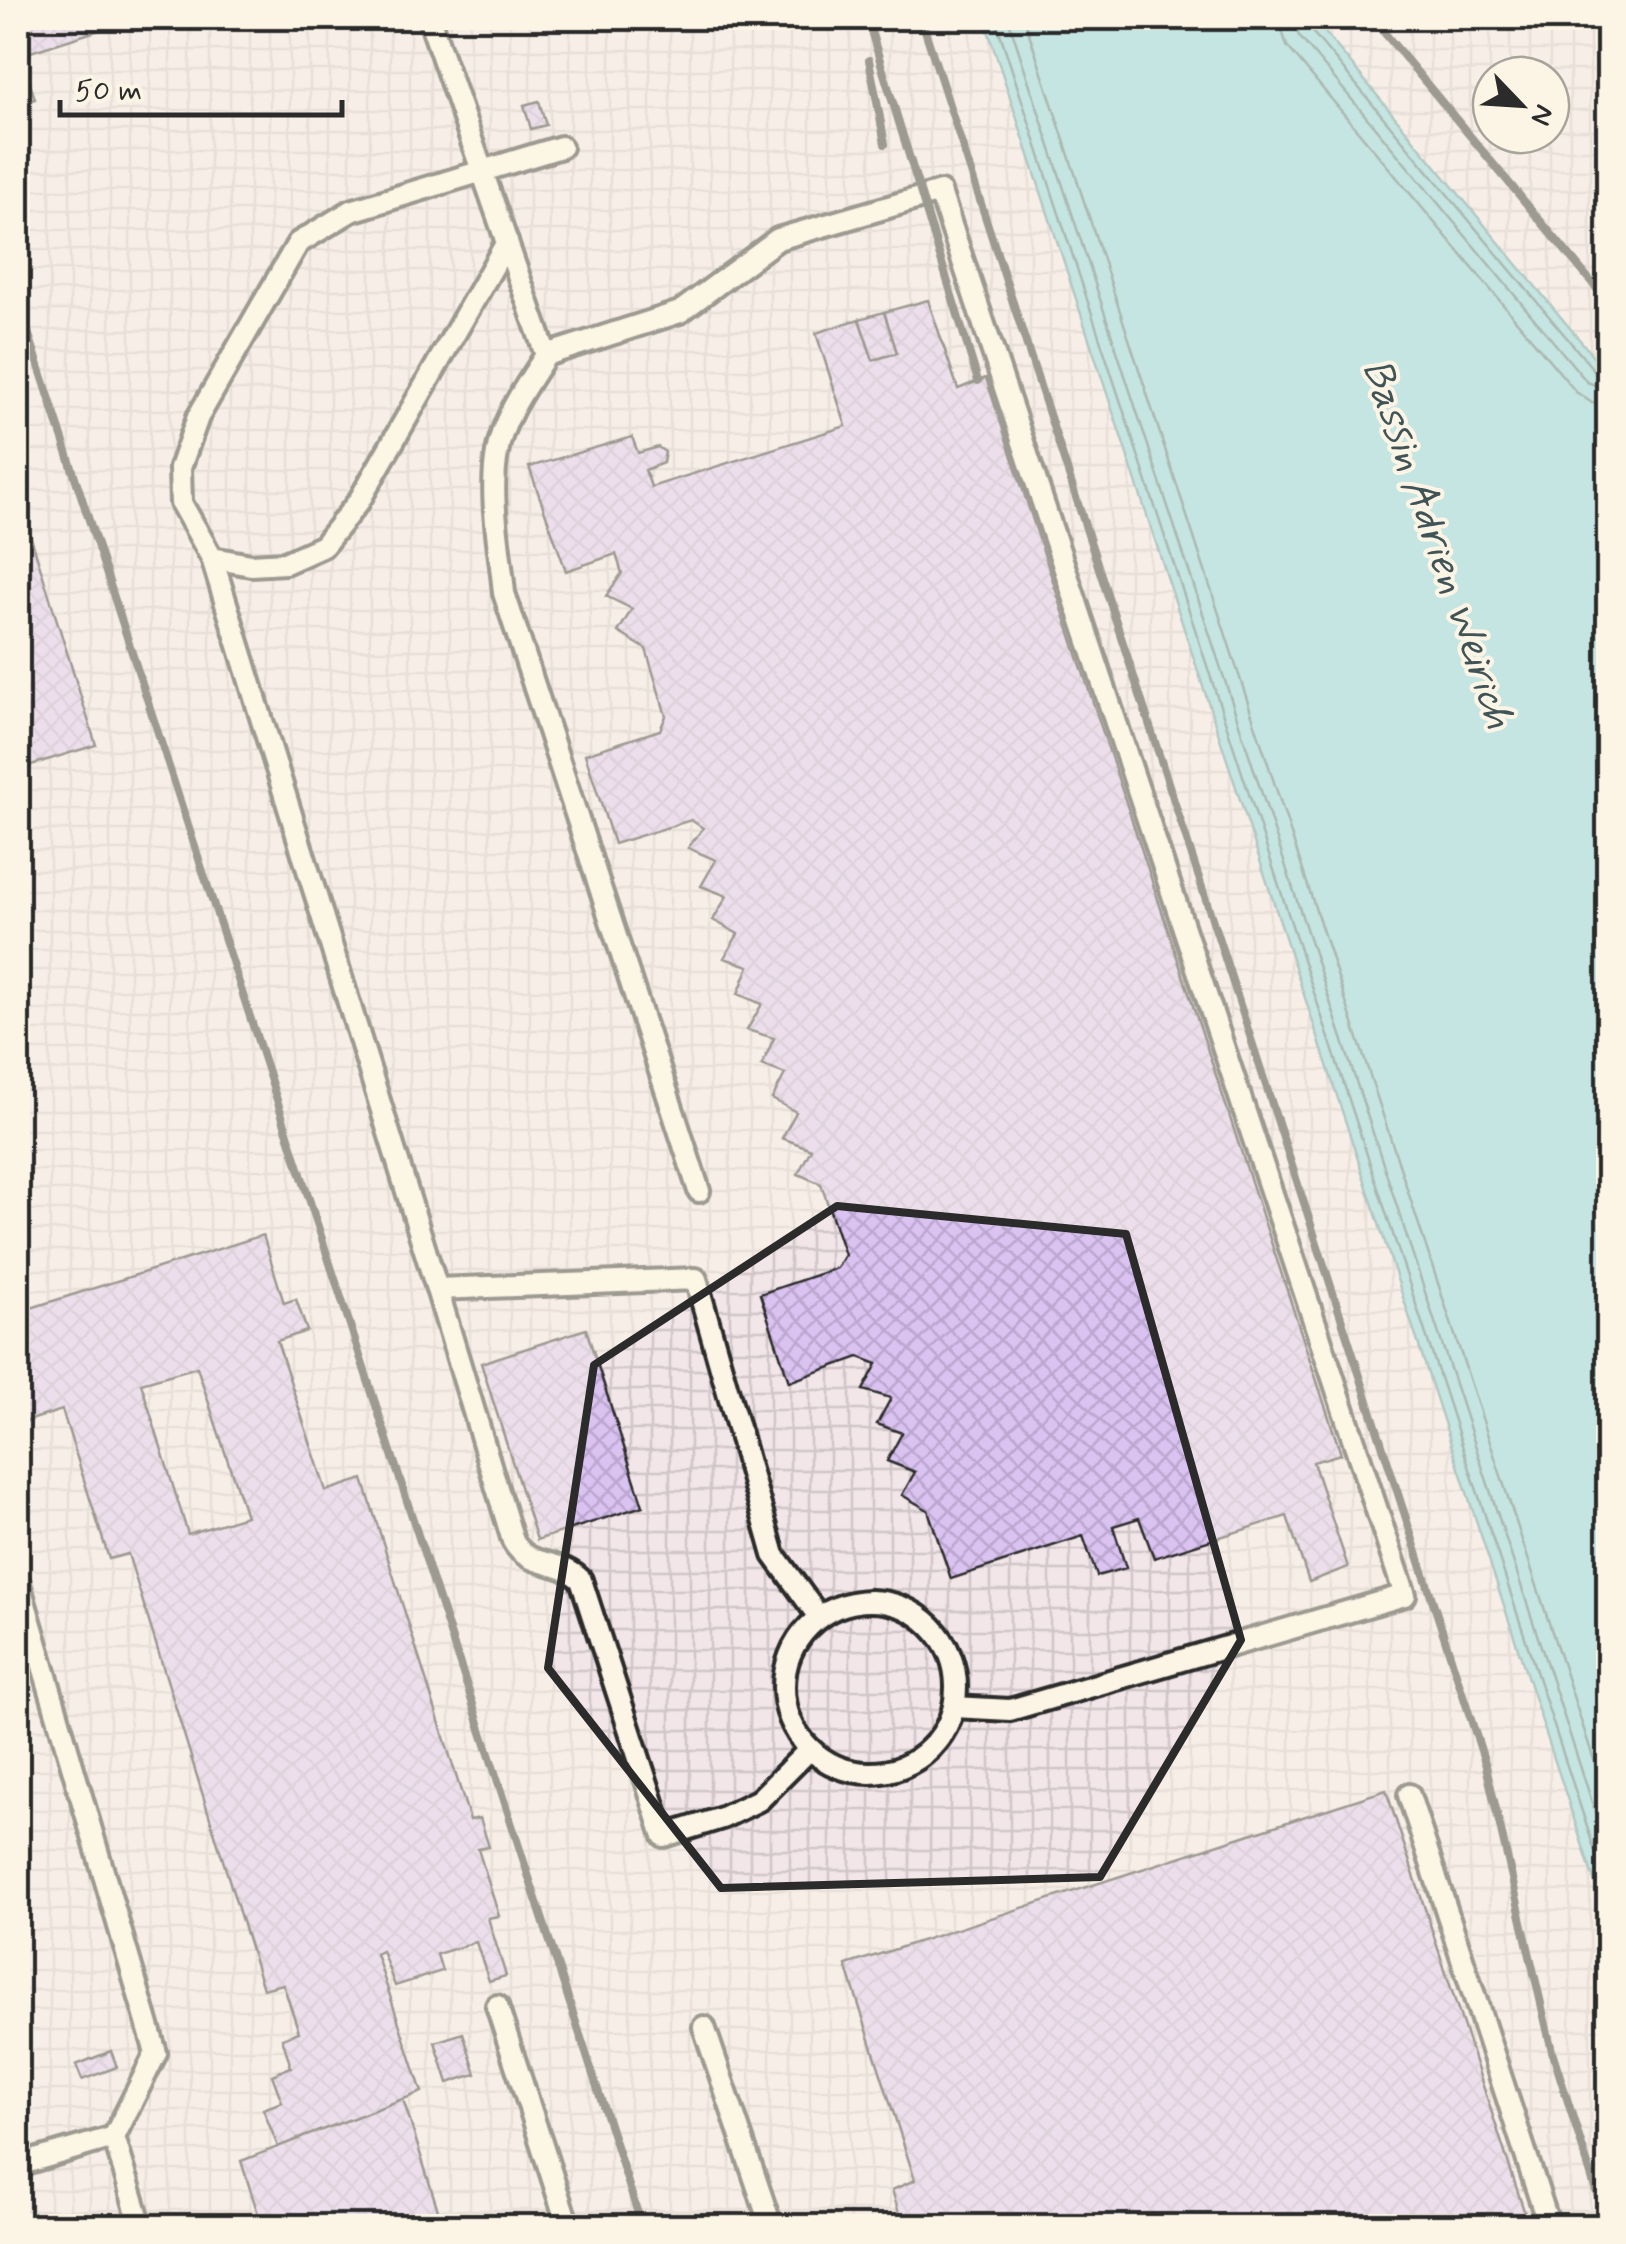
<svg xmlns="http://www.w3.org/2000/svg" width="1626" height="2244" font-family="Mynerve,sans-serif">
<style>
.industrial{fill:url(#industrial-grid);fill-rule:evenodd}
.water{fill:#81d1dd;stroke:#5f8f96;stroke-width:2.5}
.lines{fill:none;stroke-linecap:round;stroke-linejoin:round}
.shore{stroke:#4d6d72;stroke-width:2.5}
.building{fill:url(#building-cross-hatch);stroke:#2b2b2b;stroke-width:2.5;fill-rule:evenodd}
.service-casing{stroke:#2b2b2b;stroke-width:28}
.service{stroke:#fcf5e5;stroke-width:20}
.rail{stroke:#2b2b2b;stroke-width:8}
.marked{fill:none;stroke:#2b2b2b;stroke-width:8;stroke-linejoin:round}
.labels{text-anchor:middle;stroke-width:8;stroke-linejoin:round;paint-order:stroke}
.water-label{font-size:42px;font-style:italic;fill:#405458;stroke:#fcf5e5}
</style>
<defs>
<pattern id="industrial-grid" width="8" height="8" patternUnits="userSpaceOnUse" patternTransform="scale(2.5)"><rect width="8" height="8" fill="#f2e6e9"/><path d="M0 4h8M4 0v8" fill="none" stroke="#d0c5c8"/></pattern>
<pattern id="building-cross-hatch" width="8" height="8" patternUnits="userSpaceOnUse" patternTransform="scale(2.5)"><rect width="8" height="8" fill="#dac2f1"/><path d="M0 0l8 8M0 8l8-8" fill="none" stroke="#bba7cf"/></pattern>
</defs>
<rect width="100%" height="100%" fill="#fcf5e5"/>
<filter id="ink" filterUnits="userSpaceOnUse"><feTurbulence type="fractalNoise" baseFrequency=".01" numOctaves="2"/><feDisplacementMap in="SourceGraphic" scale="20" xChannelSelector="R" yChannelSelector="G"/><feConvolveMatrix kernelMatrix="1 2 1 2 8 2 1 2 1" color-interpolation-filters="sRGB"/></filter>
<g filter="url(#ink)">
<path class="industrial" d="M18,18H1608V2226H18ZM1491,75H1551V135H1491Z"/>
<polygon class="water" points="984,18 1313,18 1608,374 1608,1923"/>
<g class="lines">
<g class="shore">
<polyline points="995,18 1608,1891"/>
<polyline points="1008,18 1608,1851"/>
<polyline points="1024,18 1608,1803"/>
<polyline points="1278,18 1287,46 1576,392 1592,403 1608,405"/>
<polyline points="1293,18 1299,36 1587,382 1608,390"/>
<polyline points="1306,18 1309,28 1597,374 1608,378"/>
</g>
</g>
<g class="building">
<polygon points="18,18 137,18 21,55 35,99 23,103 18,88"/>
<polygon points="539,101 546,125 531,129 524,105"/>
<polygon points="928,300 958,389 986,378 1341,1454 1313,1462 1348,1567 1309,1582 1287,1516 1154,1558 1139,1518 1113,1526 1126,1568 1097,1576 1083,1536 951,1579 928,1510 902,1495 915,1472 887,1461 902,1433 877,1424 891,1398 863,1390 877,1364 859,1357 789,1382 760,1294 837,1268 845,1255 821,1184 798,1174 811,1149 782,1138 796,1112 772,1099 785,1074 762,1065 774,1038 747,1030 762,1004 738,994 749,966 724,958 738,934 713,920 727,896 701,886 716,860 688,848 703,828 691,820 614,844 585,754 660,730 666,716 646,649 618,632 632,609 606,596 622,573 616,554 566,571 529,467 632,437 638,453 658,447 665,452 663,463 645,470 651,487 846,426 816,333 859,319 873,360 897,353 884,312"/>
<polygon points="884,312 897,353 873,360 859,319"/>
<polygon points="18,496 96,745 18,769"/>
<path d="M263,1235L284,1303L296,1299L307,1331L277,1341L326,1491L363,1479L470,1820L480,1818L489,1847L478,1849L499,1916L488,1918L506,1976L489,1981L476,1942L437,1954L442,1971L395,1986L382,1951L376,1954L422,2092L278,2147L263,2109L282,2102L272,2075L291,2067L282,2038L299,2032L283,1984L263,1989L128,1554L109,1559L62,1410L18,1424V1312ZM197,1367L246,1516L188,1534L141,1383Z"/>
<polygon points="586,1329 643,1506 537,1540 481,1363"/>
<polygon points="1386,1790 1529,2226 903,2226 892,2190 915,2180 846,1965"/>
<polygon points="463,2033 476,2074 448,2083 435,2042"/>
<polygon points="111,2051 117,2067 82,2080 76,2065"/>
<polygon points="403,2099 443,2226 262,2226 241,2161"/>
</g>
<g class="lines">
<defs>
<g id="service">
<path d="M429,18L546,355C527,385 503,417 497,453C489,497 500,549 504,593L699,1191"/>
<polyline points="507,242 359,501 323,546 285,563 251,565 212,558 181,503 180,468 198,417 298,243 351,211 561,147"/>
<polyline points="546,355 680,312 778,239 940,192 1405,1595 1010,1710 954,1707"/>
<polyline points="212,558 437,1289 696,1279 774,1555 819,1617"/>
<path d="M437,1289L513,1541C528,1569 560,1558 581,1580L664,1836L722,1818L759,1800L810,1749"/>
<polyline points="18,1580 156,2053 114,2137"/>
<circle cx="870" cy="1687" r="86"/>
<polyline points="1409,1795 1549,2226"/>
<polyline points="497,2006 568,2226"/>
<polyline points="704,2027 771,2226"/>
<polyline points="18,2165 114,2137 141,2226"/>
</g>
</defs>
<use href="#service" class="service-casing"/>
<use href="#service" class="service"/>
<g class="rail">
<polyline points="867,18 978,381"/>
<polyline points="921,18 1486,1766 1552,2051 1607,2226"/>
<polyline points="1372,18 1608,302"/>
<polyline points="869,60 885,144"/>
<polyline points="18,301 642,2226"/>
</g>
</g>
</g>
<path d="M0 0H1626V2244H0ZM837,1206L1126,1234L1241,1640L1100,1877L721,1888L548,1668L594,1365Z" fill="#fcf5e5" fill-opacity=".55" fill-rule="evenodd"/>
<path class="marked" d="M837,1206L1126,1234L1241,1640L1100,1877L721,1888L548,1668L594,1365Z"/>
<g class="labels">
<g class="water-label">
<text transform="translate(1440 543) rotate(71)" y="15">Bassin Adrien Weirich</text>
</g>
</g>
<rect width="1626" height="2244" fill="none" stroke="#fcf5e5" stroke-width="60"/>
<rect x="30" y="30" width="1566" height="2184" fill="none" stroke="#2b2b2b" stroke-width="4" filter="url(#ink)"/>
<g transform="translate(1521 105) rotate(115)"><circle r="48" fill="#fcf5e5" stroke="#a8a49b" stroke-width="2.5"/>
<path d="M0-8L18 38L0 25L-18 38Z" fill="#2b2b2b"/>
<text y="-15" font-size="28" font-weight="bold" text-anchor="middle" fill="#2b2b2b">N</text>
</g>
<path d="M60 100v15h282v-15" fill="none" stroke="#2b2b2b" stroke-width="5"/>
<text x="75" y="100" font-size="30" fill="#2b2b2b" stroke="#fcf5e5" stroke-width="8" paint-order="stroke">50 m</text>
</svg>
